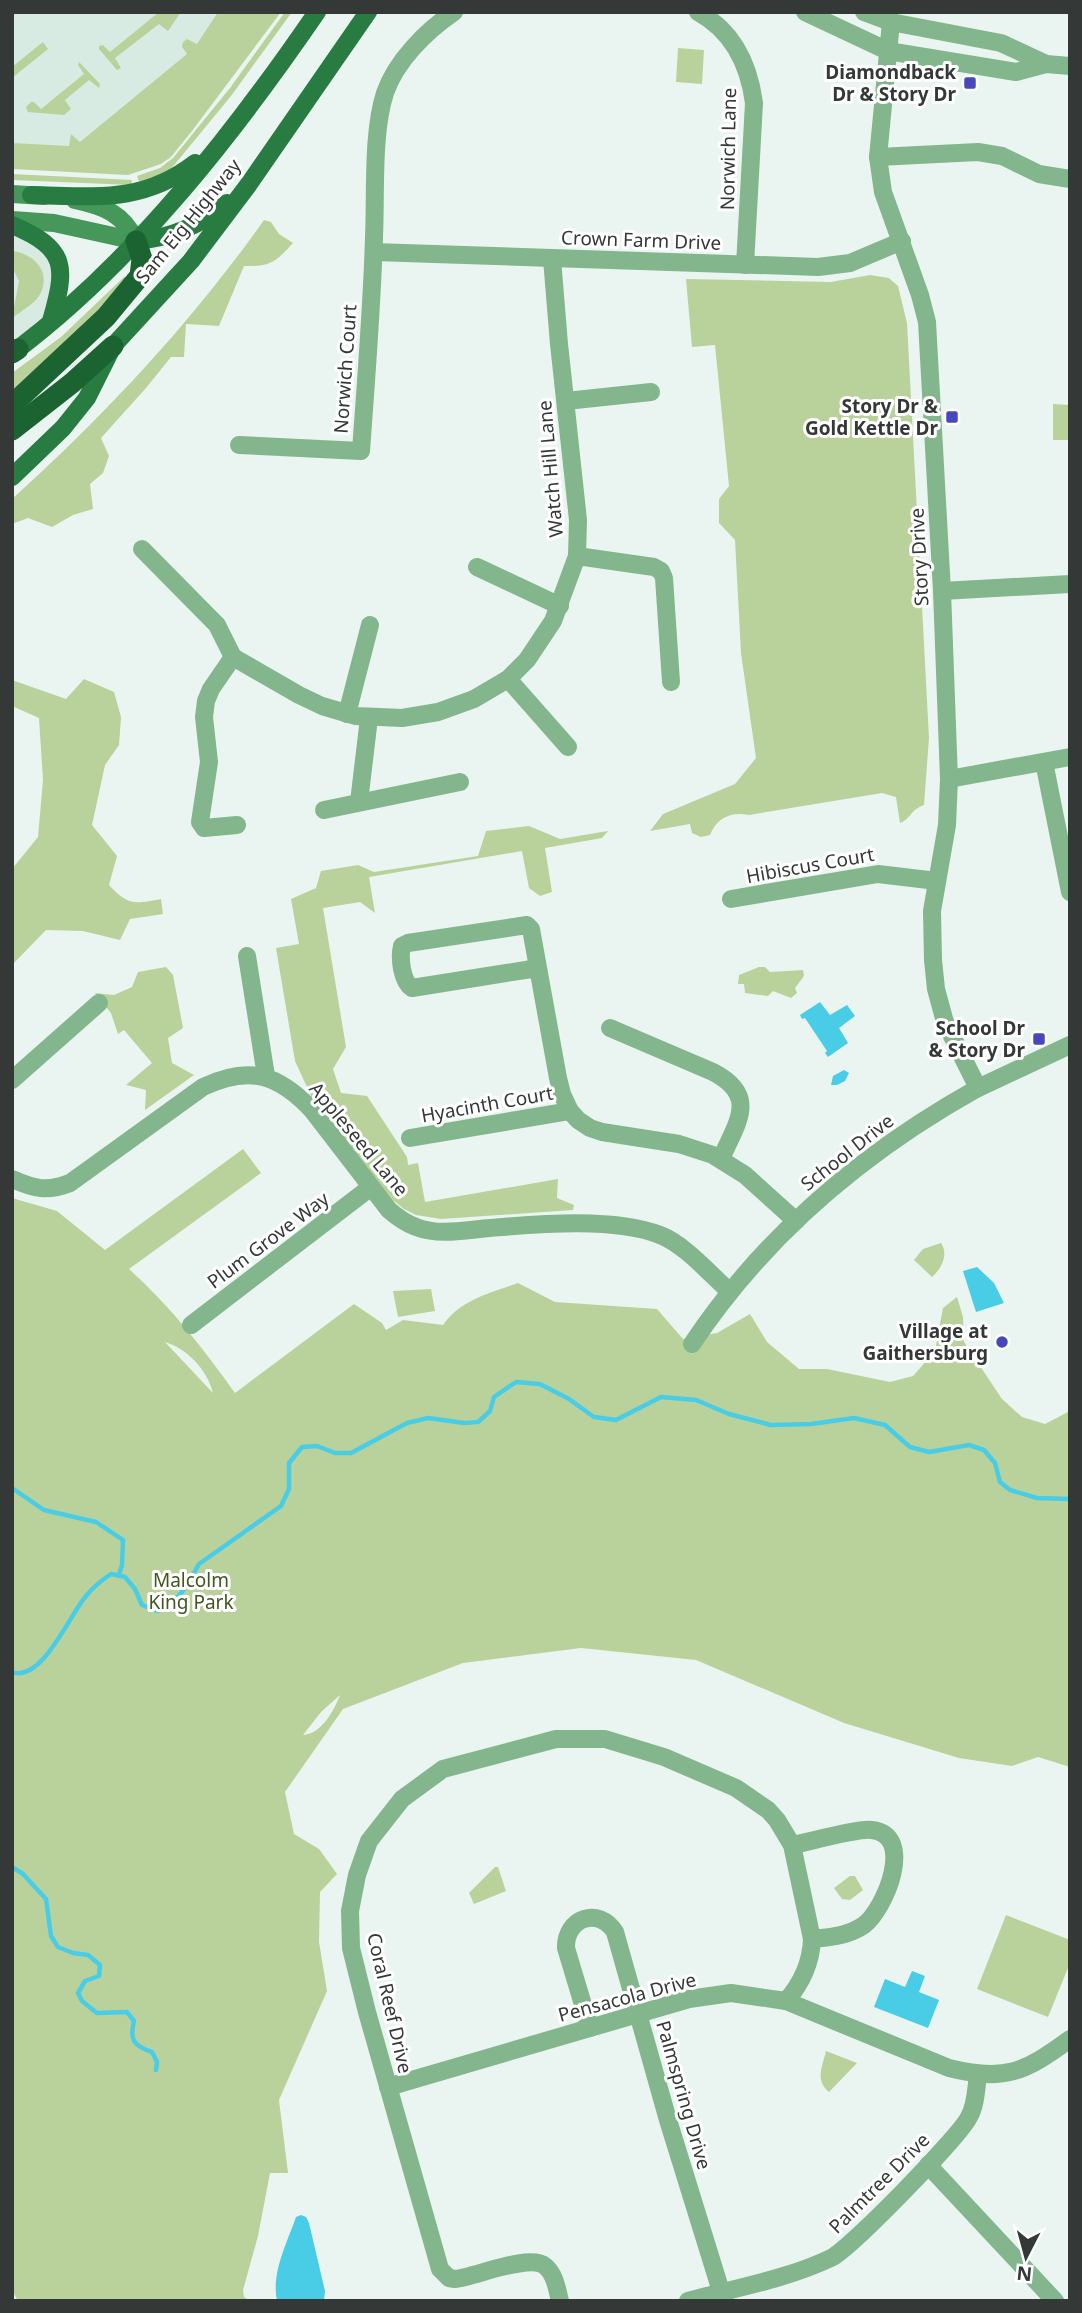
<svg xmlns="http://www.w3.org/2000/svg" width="1082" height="2313" font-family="'Noto Sans',sans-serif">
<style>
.built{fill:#d8ebe3}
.green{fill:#b9d29b;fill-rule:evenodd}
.water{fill:#49cde7}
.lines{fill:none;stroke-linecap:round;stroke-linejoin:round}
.stream{stroke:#49cde7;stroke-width:4.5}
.minor{stroke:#83b68c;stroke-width:18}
.tertiary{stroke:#83b68c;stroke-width:18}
.secondary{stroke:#46975a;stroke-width:18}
.primary{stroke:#297c41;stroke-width:18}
.motorway{stroke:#1b6331;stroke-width:21}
.poi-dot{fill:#4847bc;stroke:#fff;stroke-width:2.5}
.labels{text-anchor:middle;stroke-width:6;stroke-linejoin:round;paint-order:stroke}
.poi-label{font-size:19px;font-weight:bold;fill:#343836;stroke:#fff;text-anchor:end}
.street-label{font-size:19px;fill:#343836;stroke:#fff}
.park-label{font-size:19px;fill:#40571d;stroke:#fff}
</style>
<rect width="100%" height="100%" fill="#eaf5f1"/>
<g class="built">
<polygon points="12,12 259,12 169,144 12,164"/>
<polygon points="12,227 58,264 46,321 29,335 12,341"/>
</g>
<g class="green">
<polygon points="159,12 181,12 168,31 159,24 115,58 121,68 117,70 99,49 99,46 103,45 110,52"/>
<polygon points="218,12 281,12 192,131 171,157 161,164 128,175 12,169 12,143 69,146 71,134 80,142 187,54 182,47 183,42 187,39 197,44"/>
<polygon points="285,12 292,12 231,96 175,164 166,173 140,184 137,176 160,168 173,158 230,88"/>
<polygon points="43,42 48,49 12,78 12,67"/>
<polygon points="678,48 704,50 702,84 676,82"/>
<polygon points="79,62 100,84 99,88 89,80 65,100 71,109 64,115 28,112 26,107 31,102 34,102 41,109 84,74 78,65"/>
<polygon points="12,174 132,180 131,185 12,180"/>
<path d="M264,220L271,222L279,234L293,243C276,262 270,267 244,266L219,326L186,324L184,357H171L146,388L101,438L109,456L103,473L90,484L93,509L73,515L52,527L28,518L12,524V499C106,414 191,323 264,220Z"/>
<path d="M12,251C34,253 53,273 39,296C33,305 21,311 12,318L19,281L12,267Z"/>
<path d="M870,275L889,278L898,286L907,323L929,738L924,805C910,810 911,819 900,823L896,797L882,793L749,815C732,811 716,818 710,835L701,837L692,833L690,824L650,831L663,814L735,784L756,758L741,653L735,540L719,523V499L729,486L715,345L692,347L686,279L831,282Z"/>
<polygon points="124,277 126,277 108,302 12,392 12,373 61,337"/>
<polygon points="1053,404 1070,405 1070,440 1053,440"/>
<path d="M84,679L114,692L121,717L119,745L105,765L92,825L117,856L109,885C128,906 135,904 161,899L163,914L130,919L120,940L83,931L46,930L12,965V869L38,837L43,780L39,718L12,706V680L66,699Z"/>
<polygon points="529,826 560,839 608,831 602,838 545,848 552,892 540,896 529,888 522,851 369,877 375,913 360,902 323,908 346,1047 333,1069 341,1093 367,1096 407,1157 408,1165 418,1163 425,1202 558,1179 557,1198 574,1205 573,1210 441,1219 416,1215 404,1209 393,1200 312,1098 295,1061 276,948 299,944 291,899 316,888 321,871 358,865 374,872 478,856 486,831"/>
<polygon points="166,967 173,975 183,1028 168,1038 172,1063 194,1075 145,1110 146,1090 126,1085 152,1063 124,1030 118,1034 111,1013 95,993 114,995 132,987 138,972"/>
<polygon points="759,967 765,967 770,972 803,970 804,976 795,988 797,993 791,998 773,991 768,996 745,993 744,984 738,984 739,975"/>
<path d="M243,1149L261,1173L129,1269C170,1306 203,1348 235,1393L354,1304L382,1323L386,1330L403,1320L443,1325C460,1300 490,1293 518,1283L555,1302L657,1309L683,1339L717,1333L750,1314L767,1342L799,1369H827L890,1382L913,1376L935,1351L943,1308L957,1297L963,1317L964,1342L1002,1399L1022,1417L1045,1424L1070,1411V1767L1038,1757L1012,1766L959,1758L844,1723L696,1660L581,1648L463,1663L343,1709L285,1792L294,1834L319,1849L337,1874L320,1892L319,1942L327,1991L279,2100L288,2173H270L258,2236L243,2290L244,2297L250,2301H18L12,2290V1198L57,1211L105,1250ZM165,1342C188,1349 207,1370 213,1393ZM340,1695C334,1710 322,1734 303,1735L321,1712Z"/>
<path d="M941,1243C949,1255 941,1269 932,1277L914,1260L923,1249Z"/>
<polygon points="431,1289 435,1311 398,1317 393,1291"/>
<polygon points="495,1867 498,1867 506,1891 474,1904 469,1893"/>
<polygon points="850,1876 855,1876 863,1890 850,1900 842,1899 834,1888"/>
<polygon points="1006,1915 1070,1940 1070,1963 1048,2017 977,1989"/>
<path d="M826,2051L857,2063L829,2092C815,2080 822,2068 826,2051Z"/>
</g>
<g class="water">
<polygon points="820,1002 830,1015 847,1005 855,1016 839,1028 848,1043 828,1057 825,1053 827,1051 805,1018 802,1019 800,1015"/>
<polygon points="844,1070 849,1073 845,1081 837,1085 831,1085 833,1076"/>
<polygon points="977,1267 994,1283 1004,1303 976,1312 963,1271"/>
<polygon points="912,1971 925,1976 919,1992 939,2000 928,2028 874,2007 885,1979 905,1987"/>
<path d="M301,2215L306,2217L309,2223L325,2291L324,2301H277C271,2273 287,2243 296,2217Z"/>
</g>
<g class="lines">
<g class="stream">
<polyline points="12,1488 44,1510 96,1522 123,1540 122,1565 119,1575"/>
<path d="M12,1672C42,1683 70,1614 86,1596C93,1587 102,1580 111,1574L125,1577L135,1589L142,1605L157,1611L170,1606L186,1587L199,1564L281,1506L289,1489V1463L302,1447L317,1446L335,1453H351L407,1423L428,1418L464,1423L478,1422L490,1411L494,1397L516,1382L540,1384L569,1399L594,1417L616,1420L661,1397L696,1400L729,1414L771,1425L811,1424L854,1418L885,1425L910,1447L929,1452L969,1445L984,1450L995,1463L1000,1482L1010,1490L1037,1498L1070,1499"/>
<path d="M12,1867L23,1874L46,1899L51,1936L58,1947L73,1953L88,1955L100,1965L99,1976L85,1981L78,1993L82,2001L97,2013L127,2012L134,2021C129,2040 134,2046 152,2052L157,2062L156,2070"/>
</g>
<g class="minor">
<path d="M698,12C733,31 749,65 754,103L745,265"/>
<polyline points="878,157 978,152 1002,156 1039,174 1070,179"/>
<polyline points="374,252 818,267 850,263 902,241"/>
<polyline points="566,401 651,392"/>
<path d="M239,445L361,451C366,380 372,308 374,237C376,194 372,133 385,93C396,61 426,31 454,12"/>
<polyline points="142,549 217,625 233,657 299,695 322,706 356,716 402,718 438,712 474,699 508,679 527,660 553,621 577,556 578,520 559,344 552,259"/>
<polyline points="577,556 654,567 661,571 664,578 671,682"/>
<polyline points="477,567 560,606"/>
<polyline points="942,591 1070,584"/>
<polyline points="233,657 211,689 206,701 204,717 209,762 200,822 204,828 237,825"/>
<polyline points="508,679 568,747"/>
<polyline points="347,714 370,625"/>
<polyline points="1044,762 1070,892"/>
<polyline points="949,779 1070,757"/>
<polyline points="359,802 369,718"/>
<polyline points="324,810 460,782"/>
<polyline points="731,899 878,874 937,881"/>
<polyline points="247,956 266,1076"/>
<path d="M538,968L412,988C402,982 399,958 402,946L408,943L527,925L531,929L558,1078L562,1094L570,1111L578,1120L590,1128L602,1132L679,1144L713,1155L745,1175L796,1221"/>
<path d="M610,1028L713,1072C759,1096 737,1122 721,1159"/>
<polyline points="12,1080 99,1003"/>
<polyline points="410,1138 570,1111"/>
<path d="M12,1179C35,1189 47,1192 70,1183L203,1087C249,1065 278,1074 312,1110L389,1210C397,1217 405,1223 416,1227C438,1236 466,1230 490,1228C538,1224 614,1217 660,1235C684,1244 710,1274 730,1292"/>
<polyline points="191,1325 371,1187"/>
<path d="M692,1344C764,1236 865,1151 978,1088"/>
<path d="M792,1845C809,1842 858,1828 872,1830C916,1835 885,1909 864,1925C848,1936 831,1937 812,1939"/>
<path d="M590,2028L566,1948C565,1918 599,1906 615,1932L668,2120L724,2301"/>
<path d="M388,2087L689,1999L731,1993L786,2001L949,2068C1005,2082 1025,2072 1070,2039"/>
<polyline points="928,2165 1055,2301"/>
<path d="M560,2301C557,2289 555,2274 545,2266C530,2253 475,2277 455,2279L449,2278L440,2269L367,2012L351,1948L350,1911L357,1875L369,1841L402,1799L443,1769L556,1739H605L664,1757L736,1788L768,1810L777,1820L792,1845L812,1939C811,1963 802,1983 786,2001"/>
<path d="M688,2301C735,2288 787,2279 831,2258C850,2249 960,2136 969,2117C976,2105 976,2089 978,2075"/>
</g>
<g class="tertiary">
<polyline points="805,12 888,51 1016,72 1046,64"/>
<polyline points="864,12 891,22 1001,43 1046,64 1070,66"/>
<polyline points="891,22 878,157 883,192 920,295 927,322 942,591 949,779 947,825 932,911 933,960 936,989 945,1022 978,1088 1070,1045"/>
</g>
<g class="secondary">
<polyline points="12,194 44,196"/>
<path d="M75,200C103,206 123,213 136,241"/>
<polyline points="12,220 54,223 136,241"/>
</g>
<g class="primary">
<path d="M31,195C94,196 142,204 195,163"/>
<path d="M12,225C69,249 66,268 51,321"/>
<path d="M136,241C171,238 200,226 227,203"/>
<path d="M12,350L18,349C136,259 234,133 317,12"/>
<polyline points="12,477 63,428 87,398 113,346 191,261 249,184 368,12"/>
</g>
<g class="motorway">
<polyline points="12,353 18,349"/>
<polyline points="12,405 106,317 140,276 142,259 136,241"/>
<polyline points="12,430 72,383 113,346"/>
</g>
</g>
<g class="poi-dot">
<rect x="963" y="76" width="14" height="14" rx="3.5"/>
<rect x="945" y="410" width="14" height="14" rx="3.5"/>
<rect x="1032" y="1032" width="14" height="14" rx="3.5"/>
<circle cx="1002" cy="1342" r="7"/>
</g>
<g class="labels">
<g class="poi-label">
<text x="956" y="79">Diamondback<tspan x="956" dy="22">Dr &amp; Story Dr</tspan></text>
<text x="938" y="413">Story Dr &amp;<tspan x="938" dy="22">Gold Kettle Dr</tspan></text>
<text x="1025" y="1035">School Dr<tspan x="1025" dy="22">&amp; Story Dr</tspan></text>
<text x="988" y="1338">Village at<tspan x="988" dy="22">Gaithersburg</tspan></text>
</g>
<g class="street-label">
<text transform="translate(728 149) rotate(-89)" y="7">Norwich Lane</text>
<text transform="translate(188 221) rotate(-51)" y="7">Sam Eig Highway</text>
<text transform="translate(641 240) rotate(2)" y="7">Crown Farm Drive</text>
<text transform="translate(345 369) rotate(-86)" y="7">Norwich Court</text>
<text transform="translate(550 469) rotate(-95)" y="7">Watch Hill Lane</text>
<text transform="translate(919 557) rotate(-93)" y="7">Story Drive</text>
<text transform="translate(810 865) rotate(-10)" y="7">Hibiscus Court</text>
<text transform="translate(487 1104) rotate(-10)" y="7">Hyacinth Court</text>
<text transform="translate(359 1139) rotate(50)" y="7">Appleseed Lane</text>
<text transform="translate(847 1152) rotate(-38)" y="7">School Drive</text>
<text transform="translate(268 1240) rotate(-37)" y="7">Plum Grove Way</text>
<text transform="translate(627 1997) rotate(-15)" y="7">Pensacola Drive</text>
<text transform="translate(390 2003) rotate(77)" y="7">Coral Reef Drive</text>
<text transform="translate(684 2095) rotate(74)" y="7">Palmspring Drive</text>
<text transform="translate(879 2183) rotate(-45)" y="7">Palmtree Drive</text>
</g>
<g class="park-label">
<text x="191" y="1587">Malcolm<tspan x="191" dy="22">King Park</tspan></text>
</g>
</g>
<rect width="1082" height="2313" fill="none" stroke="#343836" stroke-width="28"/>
<g transform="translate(1026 2257) rotate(186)" stroke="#ffffff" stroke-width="5" paint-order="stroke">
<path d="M0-5L12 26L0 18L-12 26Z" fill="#343836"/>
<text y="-10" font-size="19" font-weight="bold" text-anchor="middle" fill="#343836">N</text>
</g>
</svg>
